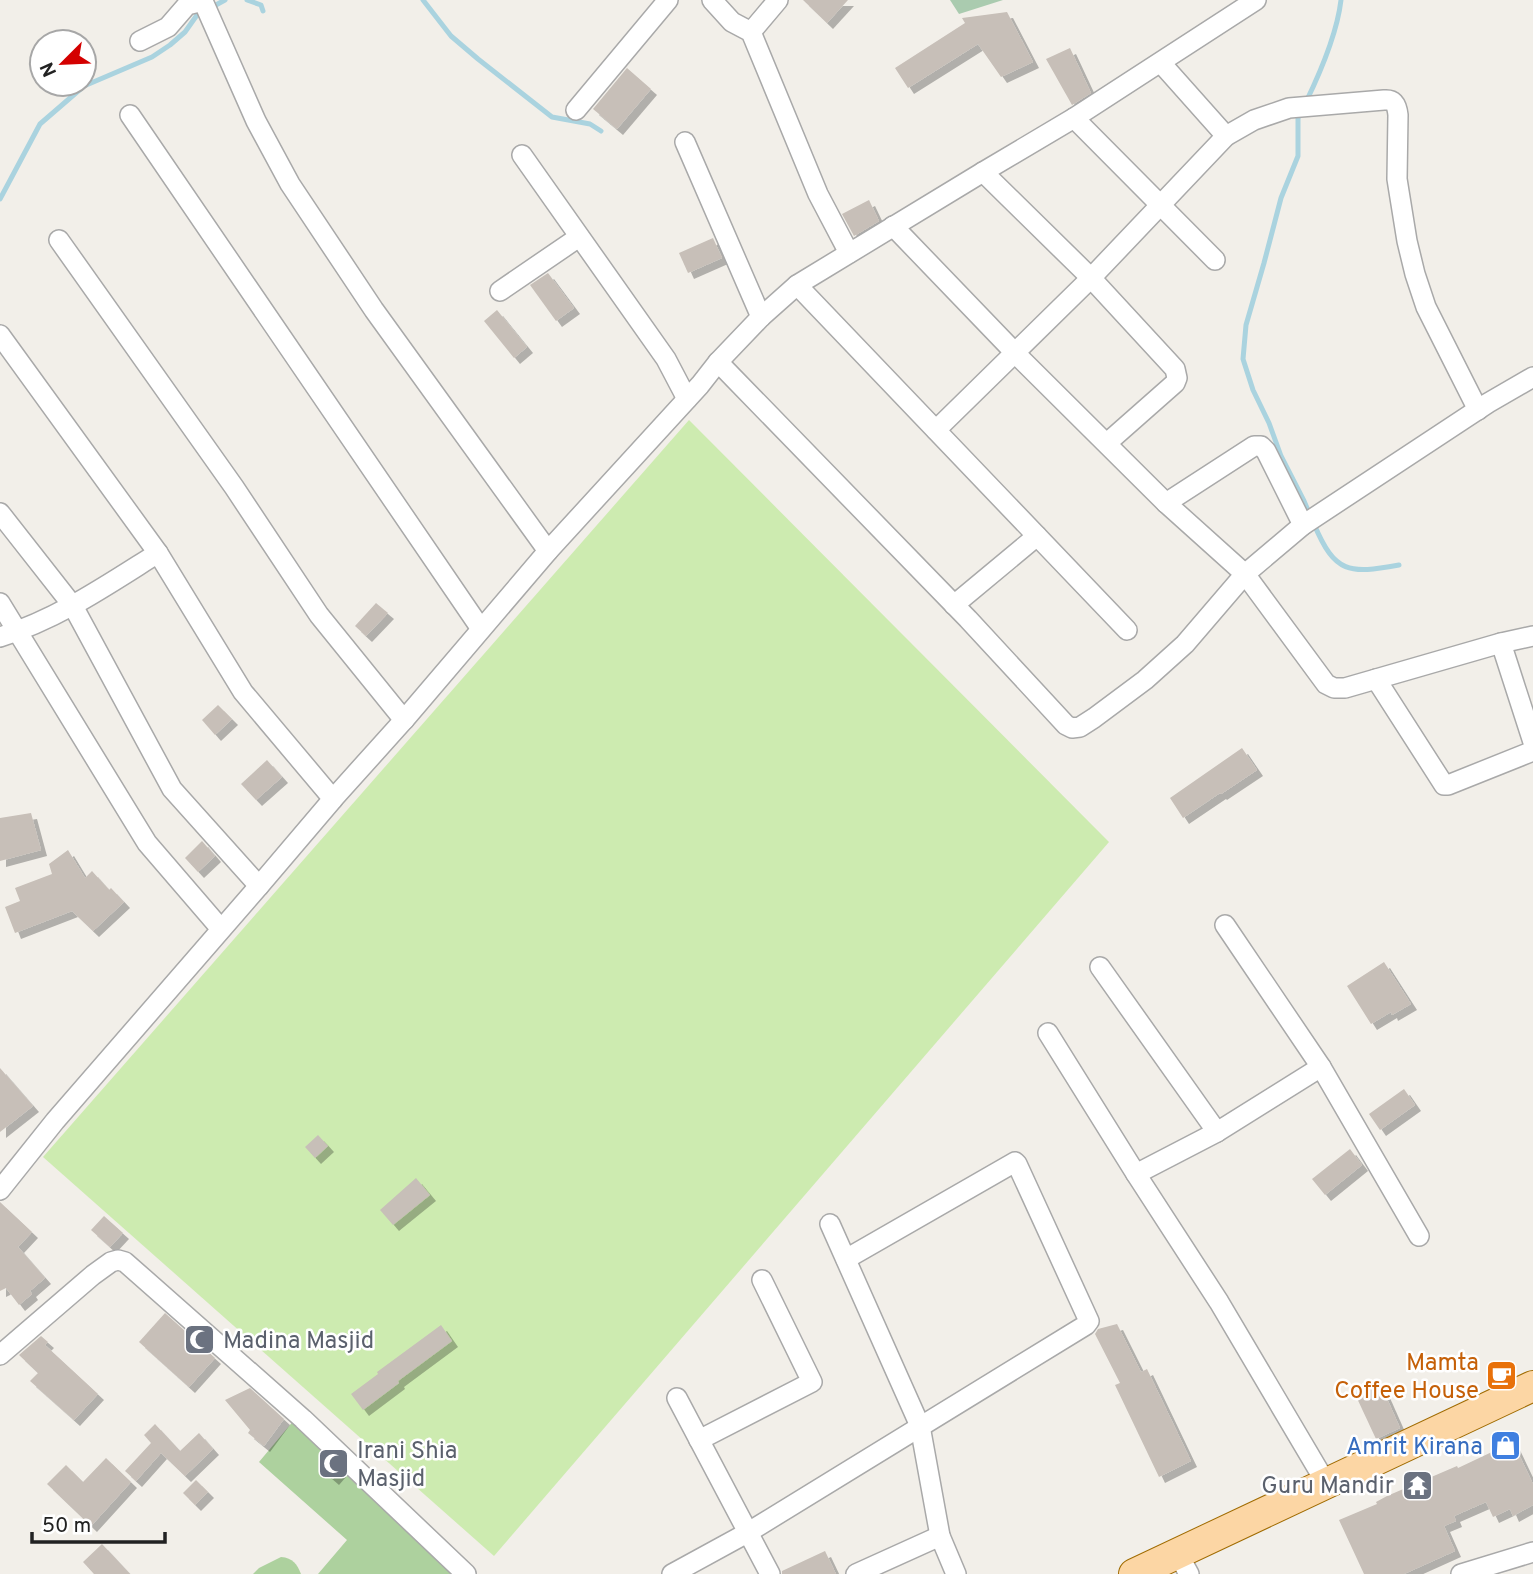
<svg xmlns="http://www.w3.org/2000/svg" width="1533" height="1574" font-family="Overpass,sans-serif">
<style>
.grass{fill:#cdebb0}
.forest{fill:#add19e}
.cemetery{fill:#aacbaf}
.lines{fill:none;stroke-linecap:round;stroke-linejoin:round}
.stream{stroke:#aad3df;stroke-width:5}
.building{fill:#c7bfb8;filter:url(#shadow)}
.street-casing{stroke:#a9a9a9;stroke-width:22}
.primary-casing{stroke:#a06b00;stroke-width:32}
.street{stroke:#fff;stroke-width:19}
.primary{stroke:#fcd6a4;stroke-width:30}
.labels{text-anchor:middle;stroke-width:5;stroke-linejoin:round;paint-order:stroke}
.worship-label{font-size:24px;fill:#5b616d;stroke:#fff;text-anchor:start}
.food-label{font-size:24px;fill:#c56008;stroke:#fff;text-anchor:end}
.shop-label{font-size:24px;fill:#366cbe;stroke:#fff;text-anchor:end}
</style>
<defs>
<filter id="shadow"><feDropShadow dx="6" dy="6" stdDeviation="0" flood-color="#0004"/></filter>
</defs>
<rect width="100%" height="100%" fill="#f2efe9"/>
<polygon class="grass" points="689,420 1109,842 494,1556 43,1157"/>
<g class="forest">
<polygon points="295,1419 461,1574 318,1574 347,1540 259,1462"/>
<path d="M281,1557C293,1558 297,1564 301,1574H253L259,1568Z"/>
</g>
<polygon class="cemetery" points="950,0 1003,0 959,14"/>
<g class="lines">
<g class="stream">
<polyline points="247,0 261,5 263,11"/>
<polyline points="423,0 451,36 478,59 552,117 590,124 601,131"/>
<polyline points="214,6 225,0"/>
<path d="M1306,102C1321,71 1337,34 1341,0"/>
<polyline points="1302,111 1298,118 1298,156 1281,198 1264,263 1246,325 1243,359 1253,390 1269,423 1281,456 1304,501 1310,515"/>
<polyline points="0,199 40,124 84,86 152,57 170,45 185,32 197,15"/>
<path d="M1314,524C1335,574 1349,574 1399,565"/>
</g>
</g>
<g class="building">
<polygon points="803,0 848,0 827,23"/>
<polygon points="1007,12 1033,62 1001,77 978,44 908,88 895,68 965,23 962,18"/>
<polygon points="1070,48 1091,93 1072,105 1046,59"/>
<polygon points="627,68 651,89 617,129 593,109"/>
<polygon points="869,200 879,221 854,236 842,214"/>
<polygon points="713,238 722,258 688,273 679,253"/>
<polygon points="548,273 574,308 556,321 530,285"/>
<polygon points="497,310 527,347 514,358 484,321"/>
<polygon points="376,603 388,613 366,636 355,626"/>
<polygon points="218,705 232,719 215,735 202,720"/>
<polygon points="1242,748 1257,770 1221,794 1220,793 1183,818 1170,798"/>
<polygon points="267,760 282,777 256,800 241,784"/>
<polygon points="31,813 41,850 0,861 0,818"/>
<polygon points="202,841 215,856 198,872 185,858"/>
<polygon points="68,850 85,878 92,871 109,890 111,888 124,902 93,931 72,911 15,933 5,907 20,901 15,888 52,874 49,864"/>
<polygon points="1384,962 1411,1004 1392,1015 1391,1012 1371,1024 1347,986"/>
<polygon points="0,1068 33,1106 0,1132"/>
<polygon points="1404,1089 1415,1105 1380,1130 1369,1114"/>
<polygon points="318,1135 328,1146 315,1158 305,1147"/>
<polygon points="1350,1149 1362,1165 1325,1195 1312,1179"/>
<polygon points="416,1178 430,1195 393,1225 380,1210"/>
<polygon points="0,1202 32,1232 18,1247 45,1278 30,1291 32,1294 19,1305 6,1288 0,1291"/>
<polygon points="104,1216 123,1233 110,1247 91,1230"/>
<polygon points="165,1313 215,1358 189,1387 139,1342"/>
<polygon points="1117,1324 1141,1372 1147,1369 1191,1461 1159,1477 1115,1385 1120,1383 1095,1334 1098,1329"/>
<polygon points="441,1325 452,1341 398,1381 399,1383 363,1410 351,1394 378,1374 377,1372"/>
<polygon points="41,1336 48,1342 45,1345 98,1394 74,1420 30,1381 38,1373 19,1355"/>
<polygon points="1380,1383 1400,1428 1376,1439 1355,1394"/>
<polygon points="250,1388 284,1419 264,1446 248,1433 250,1430 225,1400"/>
<polygon points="155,1424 180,1451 199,1433 213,1449 185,1476 161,1453 136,1481 125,1471 151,1443 144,1435"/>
<polygon points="1513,1442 1533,1484 1533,1505 1513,1516 1510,1509 1493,1517 1486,1502 1454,1516 1456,1521 1444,1526 1455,1551 1404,1574 1364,1574 1339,1520 1377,1504 1376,1502 1387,1496 1457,1466 1458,1468"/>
<polygon points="106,1458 131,1482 91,1526 47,1484 66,1465 83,1482"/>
<polygon points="326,1458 340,1471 333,1479 318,1466"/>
<polygon points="196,1480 208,1492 195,1505 183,1493"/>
<polygon points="102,1544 130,1574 94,1574 83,1562"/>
<polygon points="825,1551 836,1574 782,1574 782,1571"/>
</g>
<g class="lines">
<defs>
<g id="street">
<polyline points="712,0 732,22 751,32 818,194 849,253"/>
<polyline points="751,32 778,0"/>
<polyline points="140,41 168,27 187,5 203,1 256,121 290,184 374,310 548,551"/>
<polyline points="1161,63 1226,136"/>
<polyline points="576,110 668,0"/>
<polyline points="130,115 481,629"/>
<polyline points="1074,118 1215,260"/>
<polyline points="685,142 761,317"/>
<polyline points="522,155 666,359 687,399"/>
<polyline points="983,172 1091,278 1175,369 1177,378 1175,383 1107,443"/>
<polyline points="893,226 1020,358 1166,503 1245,574 1326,684 1334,688 1345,688 1501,643 1533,636"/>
<polyline points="59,240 234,487 319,615 404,720"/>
<polyline points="797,285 1127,630"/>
<polyline points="500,291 579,237"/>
<polyline points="0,335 158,553 243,692 333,799"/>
<polyline points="718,362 968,619 1066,725 1072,728 1080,727 1094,718 1145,680 1185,644 1245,574 1303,525 1488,403 1533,377"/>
<path d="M936,430L1091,278L1226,136L1254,120L1289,108L1384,100C1395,99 1397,106 1398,115L1397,179L1407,241L1415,274L1426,307L1478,410"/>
<polyline points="1166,503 1254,446 1261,446 1266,451 1303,525"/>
<polyline points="0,513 73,606 172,789 259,886"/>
<polyline points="0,603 147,843 221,929"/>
<polyline points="954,605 1037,536"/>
<path d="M0,637C58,619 107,585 158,553"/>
<polyline points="1501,643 1533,742"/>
<polyline points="1376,679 1444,785 1448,785 1533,751"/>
<polyline points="1225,925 1321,1067 1419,1236"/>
<polyline points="1100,967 1217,1132"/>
<polyline points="1048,1033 1136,1174 1219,1302 1326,1483"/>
<polyline points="1136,1174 1217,1132 1321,1067"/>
<polyline points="0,1190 55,1121 259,886 333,799 404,720 548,551 700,385 718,362 761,317 797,285 983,172 1074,118 1256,0"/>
<polyline points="830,1224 920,1426 940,1536 956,1574"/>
<polyline points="0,1355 93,1275 111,1262 118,1260 125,1262 303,1419 466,1574"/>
<polyline points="677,1398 770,1574"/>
<polyline points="699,1440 812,1382 762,1280"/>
<polyline points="1183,1563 1189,1574"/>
<polyline points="672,1574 747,1533 1086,1325 1089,1321 1017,1164 1015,1162 846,1259"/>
<polyline points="856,1574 940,1536"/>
<polyline points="1461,1574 1533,1552"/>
</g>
<polyline id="primary" points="1134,1574 1533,1386"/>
</defs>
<use href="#street" class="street-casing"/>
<use href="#primary" class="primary-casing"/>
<use href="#street" class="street"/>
<use href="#primary" class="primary"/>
</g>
<defs>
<symbol id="mosque-square" viewBox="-11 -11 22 22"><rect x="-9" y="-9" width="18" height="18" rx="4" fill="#6b7280" stroke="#fff"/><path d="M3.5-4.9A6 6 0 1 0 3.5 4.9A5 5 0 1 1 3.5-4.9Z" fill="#fff"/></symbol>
<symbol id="cafe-square" viewBox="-11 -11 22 22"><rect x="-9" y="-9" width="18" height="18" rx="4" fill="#e8710a" stroke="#fff"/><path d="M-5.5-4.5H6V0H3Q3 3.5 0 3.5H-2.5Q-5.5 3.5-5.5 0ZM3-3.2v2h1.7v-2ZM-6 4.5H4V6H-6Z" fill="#fff"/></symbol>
<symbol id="shop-square" viewBox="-11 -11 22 22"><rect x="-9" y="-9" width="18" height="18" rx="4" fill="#3f7fe0" stroke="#fff"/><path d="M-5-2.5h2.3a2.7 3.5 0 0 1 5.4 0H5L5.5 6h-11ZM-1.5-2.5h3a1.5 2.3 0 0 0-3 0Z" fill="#fff"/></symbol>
<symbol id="temple-square" viewBox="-11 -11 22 22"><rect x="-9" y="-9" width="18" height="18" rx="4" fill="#6b7280" stroke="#fff"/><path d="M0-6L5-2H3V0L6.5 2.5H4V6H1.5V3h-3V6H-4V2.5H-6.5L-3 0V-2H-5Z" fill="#fff"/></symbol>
</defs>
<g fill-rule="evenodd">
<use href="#mosque-square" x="182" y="1322" width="35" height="35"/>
<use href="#cafe-square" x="1484" y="1358" width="35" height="35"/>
<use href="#shop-square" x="1488" y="1428" width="35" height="35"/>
<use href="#mosque-square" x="316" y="1446" width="35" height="35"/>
<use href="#temple-square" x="1400" y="1468" width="35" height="35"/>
</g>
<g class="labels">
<g class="worship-label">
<text x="223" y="1348">Madina Masjid</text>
<text x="357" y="1458">Irani Shia<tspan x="357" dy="28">Masjid</tspan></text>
<text x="1394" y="1493" text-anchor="end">Guru Mandir</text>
</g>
<g class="food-label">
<text x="1479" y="1370">Mamta<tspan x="1479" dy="28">Coffee House</tspan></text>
</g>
<g class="shop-label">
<text x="1483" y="1454">Amrit Kirana</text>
</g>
</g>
<g transform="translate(63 63) rotate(246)"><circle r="33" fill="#ffffff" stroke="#a7a7a7" stroke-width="2"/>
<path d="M0-5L12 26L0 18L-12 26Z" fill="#d40000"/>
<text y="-10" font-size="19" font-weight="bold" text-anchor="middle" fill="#222222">N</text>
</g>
<path d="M32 1532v10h133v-10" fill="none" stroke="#222222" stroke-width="3.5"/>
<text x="42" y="1532" font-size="21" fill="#222222" stroke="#ffffff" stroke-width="5" paint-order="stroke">50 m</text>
</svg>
